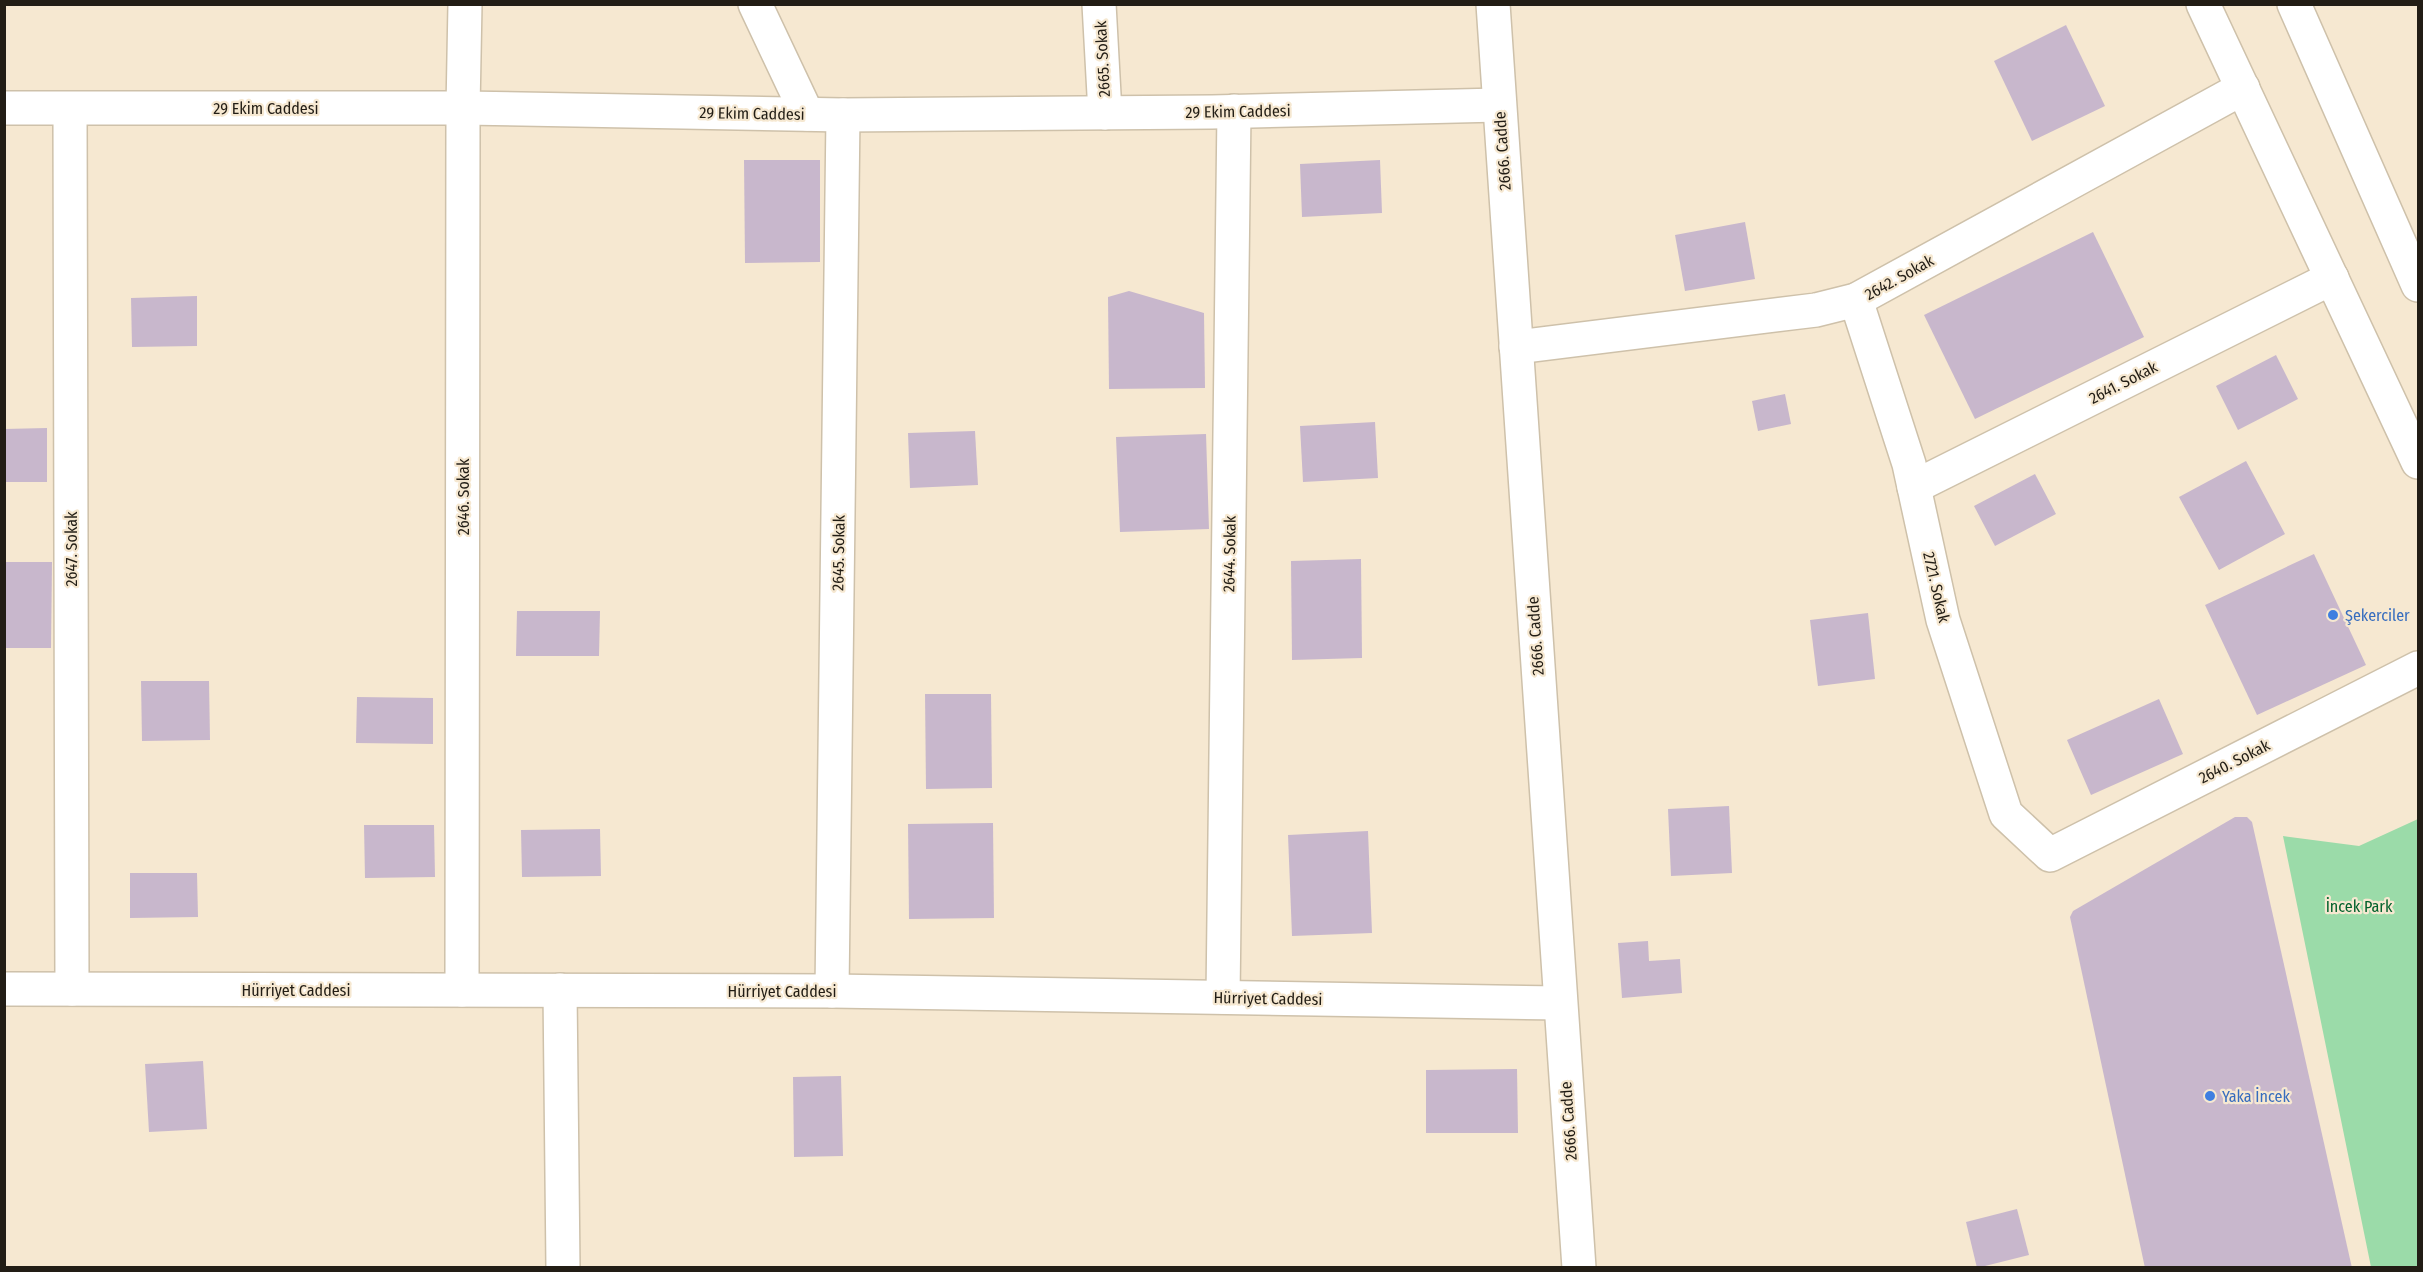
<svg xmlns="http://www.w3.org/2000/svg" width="2423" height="1272" font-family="'Fira Sans Condensed',sans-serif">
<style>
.green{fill:#9bdba9}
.building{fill:#c8b7cc}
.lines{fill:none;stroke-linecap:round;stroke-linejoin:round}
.street-casing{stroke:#cec1aa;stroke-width:36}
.secondary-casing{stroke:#cec1aa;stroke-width:36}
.primary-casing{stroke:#cec1aa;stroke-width:36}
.street{stroke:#fff;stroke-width:33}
.secondary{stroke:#fff;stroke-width:33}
.primary{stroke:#fff;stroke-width:33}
.shop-dot{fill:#3f7fe0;stroke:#f6e8d1;stroke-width:2}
.labels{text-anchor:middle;stroke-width:4.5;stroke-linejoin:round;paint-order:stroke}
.street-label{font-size:16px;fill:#221d15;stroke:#f6e8d1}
.shop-label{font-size:16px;fill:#366cbe;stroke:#f6e8d1;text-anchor:start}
.park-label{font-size:16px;fill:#01612b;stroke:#f6e8d1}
</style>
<rect width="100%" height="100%" fill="#f6e8d1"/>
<polygon class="green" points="2418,819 2418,1267 2371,1267 2283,836 2359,846"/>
<g class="building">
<polygon points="2066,25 2105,106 2032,141 1994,61"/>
<polygon points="744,160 820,160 820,262 745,263"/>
<polygon points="1380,160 1382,213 1302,217 1300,164"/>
<polygon points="1745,222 1755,279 1685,291 1675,235"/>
<polygon points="2093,232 2144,337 1975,419 1924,315"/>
<polygon points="1129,291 1204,313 1205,388 1109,389 1108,297"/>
<polygon points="197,296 197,346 132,347 131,298"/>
<polygon points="2276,355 2298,399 2238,430 2216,386"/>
<polygon points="1785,394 1791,424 1758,431 1752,401"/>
<polygon points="1375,422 1378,478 1303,482 1300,426"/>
<polygon points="47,428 47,482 4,482 4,429"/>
<polygon points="975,431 978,485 910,488 908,433"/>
<polygon points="1206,434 1209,529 1120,532 1116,437"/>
<polygon points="2246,461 2285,534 2219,570 2179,497"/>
<polygon points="2035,474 2056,514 1995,546 1974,506"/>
<polygon points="2314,554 2366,665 2257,715 2205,605"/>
<polygon points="1361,559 1362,658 1292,660 1291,561"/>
<polygon points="4,562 52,562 51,648 4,648"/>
<polygon points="517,611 600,611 599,656 516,656"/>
<polygon points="1868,613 1875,679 1818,686 1810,620"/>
<polygon points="141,681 209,681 210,740 142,741"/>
<polygon points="925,694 991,694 992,788 926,789"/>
<polygon points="357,697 433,698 433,744 356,743"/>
<polygon points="2159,699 2183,754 2091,795 2067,740"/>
<polygon points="1729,806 1732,873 1671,876 1668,809"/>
<polygon points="2235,817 2247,817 2252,822 2352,1268 2145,1268 2070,917 2073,911"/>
<polygon points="993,823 994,918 909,919 908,824"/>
<polygon points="364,825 434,825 435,877 365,878"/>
<polygon points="600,829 601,876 522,877 521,830"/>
<polygon points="1368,831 1372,933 1292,936 1288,835"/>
<polygon points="130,873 197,873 198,917 130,918"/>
<polygon points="1648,941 1649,961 1680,959 1682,993 1622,998 1618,943"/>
<polygon points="203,1061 207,1129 149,1132 145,1064"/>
<polygon points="1517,1069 1518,1133 1426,1133 1426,1070"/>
<polygon points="841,1076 843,1156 794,1157 793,1077"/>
<polygon points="2017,1209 2029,1255 1977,1268 1966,1222"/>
</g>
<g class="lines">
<defs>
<g id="street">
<polyline points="755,4 807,114"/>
<polyline points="1099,4 1105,113"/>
<polyline points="70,109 72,989"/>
<polyline points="1856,300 1909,464 1943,620 2006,814 2050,855 2418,668"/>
<polyline points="1516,347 1816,310 1856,300 2243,88"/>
<polyline points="1914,487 2332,278"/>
<polyline points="4,989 832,991 1560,1003"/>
<polyline points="462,990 463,108 465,4"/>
<polyline points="560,990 563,1268"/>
<polyline points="832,991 843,115"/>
<polyline points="1223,997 1234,111"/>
</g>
<g id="secondary">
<polyline points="1493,4 1579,1268"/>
<polyline points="4,108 463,108 843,115 1212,112 1499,105"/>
</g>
<g id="primary">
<polyline points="2203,4 2418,462"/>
<polyline points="2294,4 2418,285"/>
</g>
</defs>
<use href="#street" class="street-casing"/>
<use href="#secondary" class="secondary-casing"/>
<use href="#primary" class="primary-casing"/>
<use href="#street" class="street"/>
<use href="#secondary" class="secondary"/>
<use href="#primary" class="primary"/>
</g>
<g class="shop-dot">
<circle cx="2333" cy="615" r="6"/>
<circle cx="2210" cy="1096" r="6"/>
</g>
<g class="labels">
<g class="street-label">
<text transform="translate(1102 59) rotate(-93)" y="6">2665. Sokak</text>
<text x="266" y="114">29 Ekim Caddesi</text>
<text transform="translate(1238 111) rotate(-1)" y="6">29 Ekim Caddesi</text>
<text transform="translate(752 113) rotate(1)" y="6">29 Ekim Caddesi</text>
<text transform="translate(1502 151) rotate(-94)" y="6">2666. Cadde</text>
<text transform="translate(1899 277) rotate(-29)" y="6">2642. Sokak</text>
<text transform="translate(2123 382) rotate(-27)" y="6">2641. Sokak</text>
<text transform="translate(463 497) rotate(-90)" y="6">2646. Sokak</text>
<text transform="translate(71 549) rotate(-90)" y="6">2647. Sokak</text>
<text transform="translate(838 553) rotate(-89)" y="6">2645. Sokak</text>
<text transform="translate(1229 554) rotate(-89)" y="6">2644. Sokak</text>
<text transform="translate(1937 587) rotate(77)" y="6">2721. Sokak</text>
<text transform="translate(1535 636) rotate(-94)" y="6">2666. Cadde</text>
<text transform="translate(2234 761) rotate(-27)" y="6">2640. Sokak</text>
<text x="296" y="996">Hürriyet Caddesi</text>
<text x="782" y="997">Hürriyet Caddesi</text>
<text transform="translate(1268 998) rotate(1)" y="6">Hürriyet Caddesi</text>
<text transform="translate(1568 1121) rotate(-94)" y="6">2666. Cadde</text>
</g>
<g class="shop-label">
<text x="2345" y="621">Şekerciler</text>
<text x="2222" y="1102">Yaka İncek</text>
</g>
<g class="park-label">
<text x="2359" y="912">İncek Park</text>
</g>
</g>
<rect width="2423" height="1272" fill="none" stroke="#221d15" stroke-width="12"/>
</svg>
